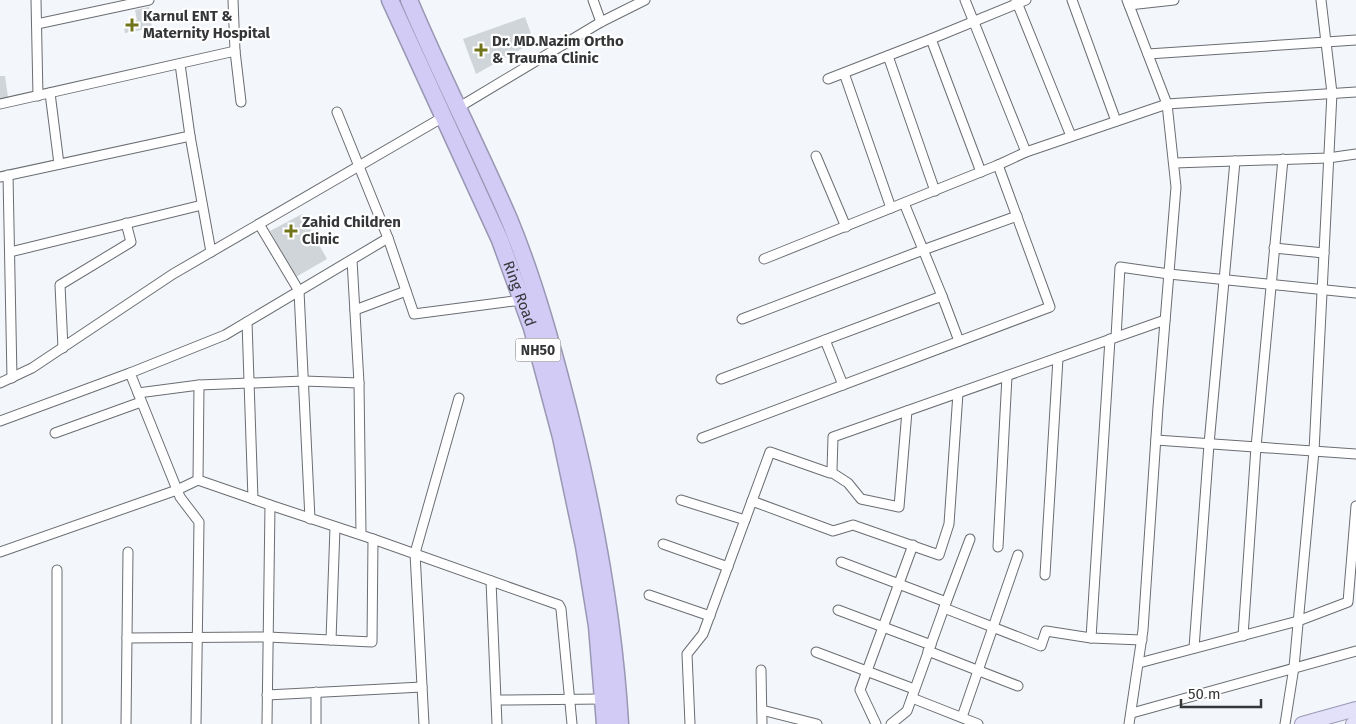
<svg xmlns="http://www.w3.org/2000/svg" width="1356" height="724" font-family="'Fira Sans',sans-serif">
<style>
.building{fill:#cfd5d8}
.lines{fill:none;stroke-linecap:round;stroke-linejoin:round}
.street-casing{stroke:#6a6d72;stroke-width:11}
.primary-casing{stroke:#9a97b3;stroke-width:16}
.highway-casing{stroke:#9a97b3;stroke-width:19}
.street{stroke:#fff;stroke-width:9}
.primary{stroke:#e3e0f9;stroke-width:14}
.highway{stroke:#d1cbf5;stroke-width:16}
.poi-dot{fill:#72741b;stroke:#fff;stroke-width:2}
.labels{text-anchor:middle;stroke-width:4.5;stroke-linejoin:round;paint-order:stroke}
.shield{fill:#fff;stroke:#727274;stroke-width:1}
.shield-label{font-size:14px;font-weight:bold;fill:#353638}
.poi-label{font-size:15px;font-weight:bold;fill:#353638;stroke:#fff;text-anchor:start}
.street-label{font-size:15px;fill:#353638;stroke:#fff}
</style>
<rect width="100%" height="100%" fill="#f3f6fb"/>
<g class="building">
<polygon points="149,7 152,28 125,33 123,22 137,20 135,10"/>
<polygon points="525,17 534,42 476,74 463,39"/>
<polygon points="0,76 5,76 8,97 0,99"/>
<polygon points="302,214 327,259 296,277 270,231"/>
</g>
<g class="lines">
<defs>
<g id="street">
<polyline points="36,0 38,96"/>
<polyline points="233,0 235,51"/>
<polyline points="593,0 601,22"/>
<polyline points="1016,0 1071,136"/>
<polyline points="1072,0 1116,121"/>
<polyline points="1127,0 1167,104 1176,187 1158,407 1143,630 1129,724"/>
<polyline points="1129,5 1174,0"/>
<polyline points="37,24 149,0"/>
<polyline points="931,39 981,172"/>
<polyline points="1148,54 1356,40"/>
<polyline points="888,56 935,191"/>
<polyline points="180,64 190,136"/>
<polyline points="844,73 891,208"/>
<polyline points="828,79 931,39 1026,0"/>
<polyline points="50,93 59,164"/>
<polyline points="0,104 235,51 241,102"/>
<polyline points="456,109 601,22 645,0"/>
<polyline points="1026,152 1167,104 1356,92"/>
<polyline points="816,156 846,227"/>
<polyline points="1174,163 1328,158 1356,154"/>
<polyline points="8,175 12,378"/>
<polyline points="0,177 190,136 211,252"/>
<polyline points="904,203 942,296"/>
<polyline points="259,224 299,291 310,519"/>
<polyline points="388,238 414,314 522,300"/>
<polyline points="1274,248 1324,253"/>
<polyline points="10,252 202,205"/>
<polyline points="764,259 998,165 1026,152 965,0"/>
<polyline points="355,310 406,291"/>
<polyline points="742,319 923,250 1017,216"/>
<polyline points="247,322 253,499 270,505 267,724"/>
<polyline points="1116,337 1120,267 1169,274 1356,293"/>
<polyline points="825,340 843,385"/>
<polyline points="63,348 60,285 131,242 126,223"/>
<polyline points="130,373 225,335 388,238 337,112"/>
<polyline points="721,379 942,296 959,341"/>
<polyline points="0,383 32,368 173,274 445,116"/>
<polyline points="359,383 361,534"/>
<polyline points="199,385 198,480 253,499"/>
<polyline points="138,393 199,385 304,381 359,383 352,260"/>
<polyline points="0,421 130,373 180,497 199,522 196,724"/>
<polyline points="55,433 141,402"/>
<polyline points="702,438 1050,307 998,165"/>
<polyline points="1156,440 1356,454"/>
<polyline points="831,472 848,483 861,499 899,507 907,411"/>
<polyline points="681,500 745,520"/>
<polyline points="752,501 833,531 853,525 939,555 949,524 958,393"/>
<polyline points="373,539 559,605 561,609 572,724"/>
<polyline points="970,539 944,608 1041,646 1046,631 1091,638 1142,640"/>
<polyline points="663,544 728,567"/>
<polyline points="998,547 1007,376"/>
<polyline points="0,552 177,490 198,480"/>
<polyline points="841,562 946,602"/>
<polyline points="57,570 57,724"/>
<polyline points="1045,575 1058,358"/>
<polyline points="491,581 497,724"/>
<polyline points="649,595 710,616"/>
<polyline points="838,610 931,645"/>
<polyline points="1243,636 1256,447 1283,159"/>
<polyline points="127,638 268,637 372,642 373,539 270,505"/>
<polyline points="1091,638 1110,339"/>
<polyline points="331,640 335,527"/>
<polyline points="1194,648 1209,444 1235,161"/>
<polyline points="928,651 1018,686"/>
<polyline points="816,652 914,689"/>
<polyline points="1139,663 1298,621 1348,602 1356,506"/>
<polyline points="761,670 762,724"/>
<polyline points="316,692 316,724"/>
<polyline points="267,695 422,687"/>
<polyline points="912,698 978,724"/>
<polyline points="497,700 603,699"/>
<polyline points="762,710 817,724"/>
<polyline points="1132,713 1356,651"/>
<polyline points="962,717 1018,555"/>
<polyline points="126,724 128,552"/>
<polyline points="424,724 415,553 459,398"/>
<polyline points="690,724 687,654 703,634 770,452 830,473 832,470 833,437 1165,320"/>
<polyline points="876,724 860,690 913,545"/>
<polyline points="891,724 907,711 944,608"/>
<polyline points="1285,724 1294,667 1314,451 1324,253 1332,93 1321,0"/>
</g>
<g id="primary">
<polyline points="1302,724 1356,709"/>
<polyline points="1353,724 1356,723"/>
</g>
<g id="highway">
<path id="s1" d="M390,0L500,240L532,328L561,437L584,546L597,626L605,724"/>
<path d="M409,0C440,74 477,145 509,219C535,282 553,349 570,416C595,517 614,619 620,724"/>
</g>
</defs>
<use href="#street" class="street-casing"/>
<use href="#primary" class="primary-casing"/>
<use href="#highway" class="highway-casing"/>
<use href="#street" class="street"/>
<use href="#primary" class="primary"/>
<use href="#highway" class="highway"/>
</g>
<g class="poi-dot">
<path d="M129.5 17.5h5v5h5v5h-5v5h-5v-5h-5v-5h5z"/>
<path d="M478.5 42.5h5v5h5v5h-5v5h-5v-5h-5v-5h5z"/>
<path d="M288.5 223.5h5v5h5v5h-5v5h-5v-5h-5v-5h5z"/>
</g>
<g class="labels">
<rect class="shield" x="515.5" y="338.5" width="45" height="23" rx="4"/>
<g class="shield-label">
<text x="538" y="355">NH50</text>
</g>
<g class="poi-label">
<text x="143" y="21">Karnul ENT &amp;<tspan x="143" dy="17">Maternity Hospital</tspan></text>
<text x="492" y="46">Dr. MD.Nazim Ortho<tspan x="492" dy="17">&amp; Trauma Clinic</tspan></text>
<text x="302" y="227">Zahid Children<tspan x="302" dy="17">Clinic</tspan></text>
</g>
<g class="street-label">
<text dy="5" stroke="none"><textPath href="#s1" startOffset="321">Ring Road</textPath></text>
</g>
</g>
<path d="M1181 699v8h80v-8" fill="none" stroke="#353638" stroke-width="2.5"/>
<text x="1188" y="699" font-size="15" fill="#353638" stroke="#ffffff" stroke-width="4" paint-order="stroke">50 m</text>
</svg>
